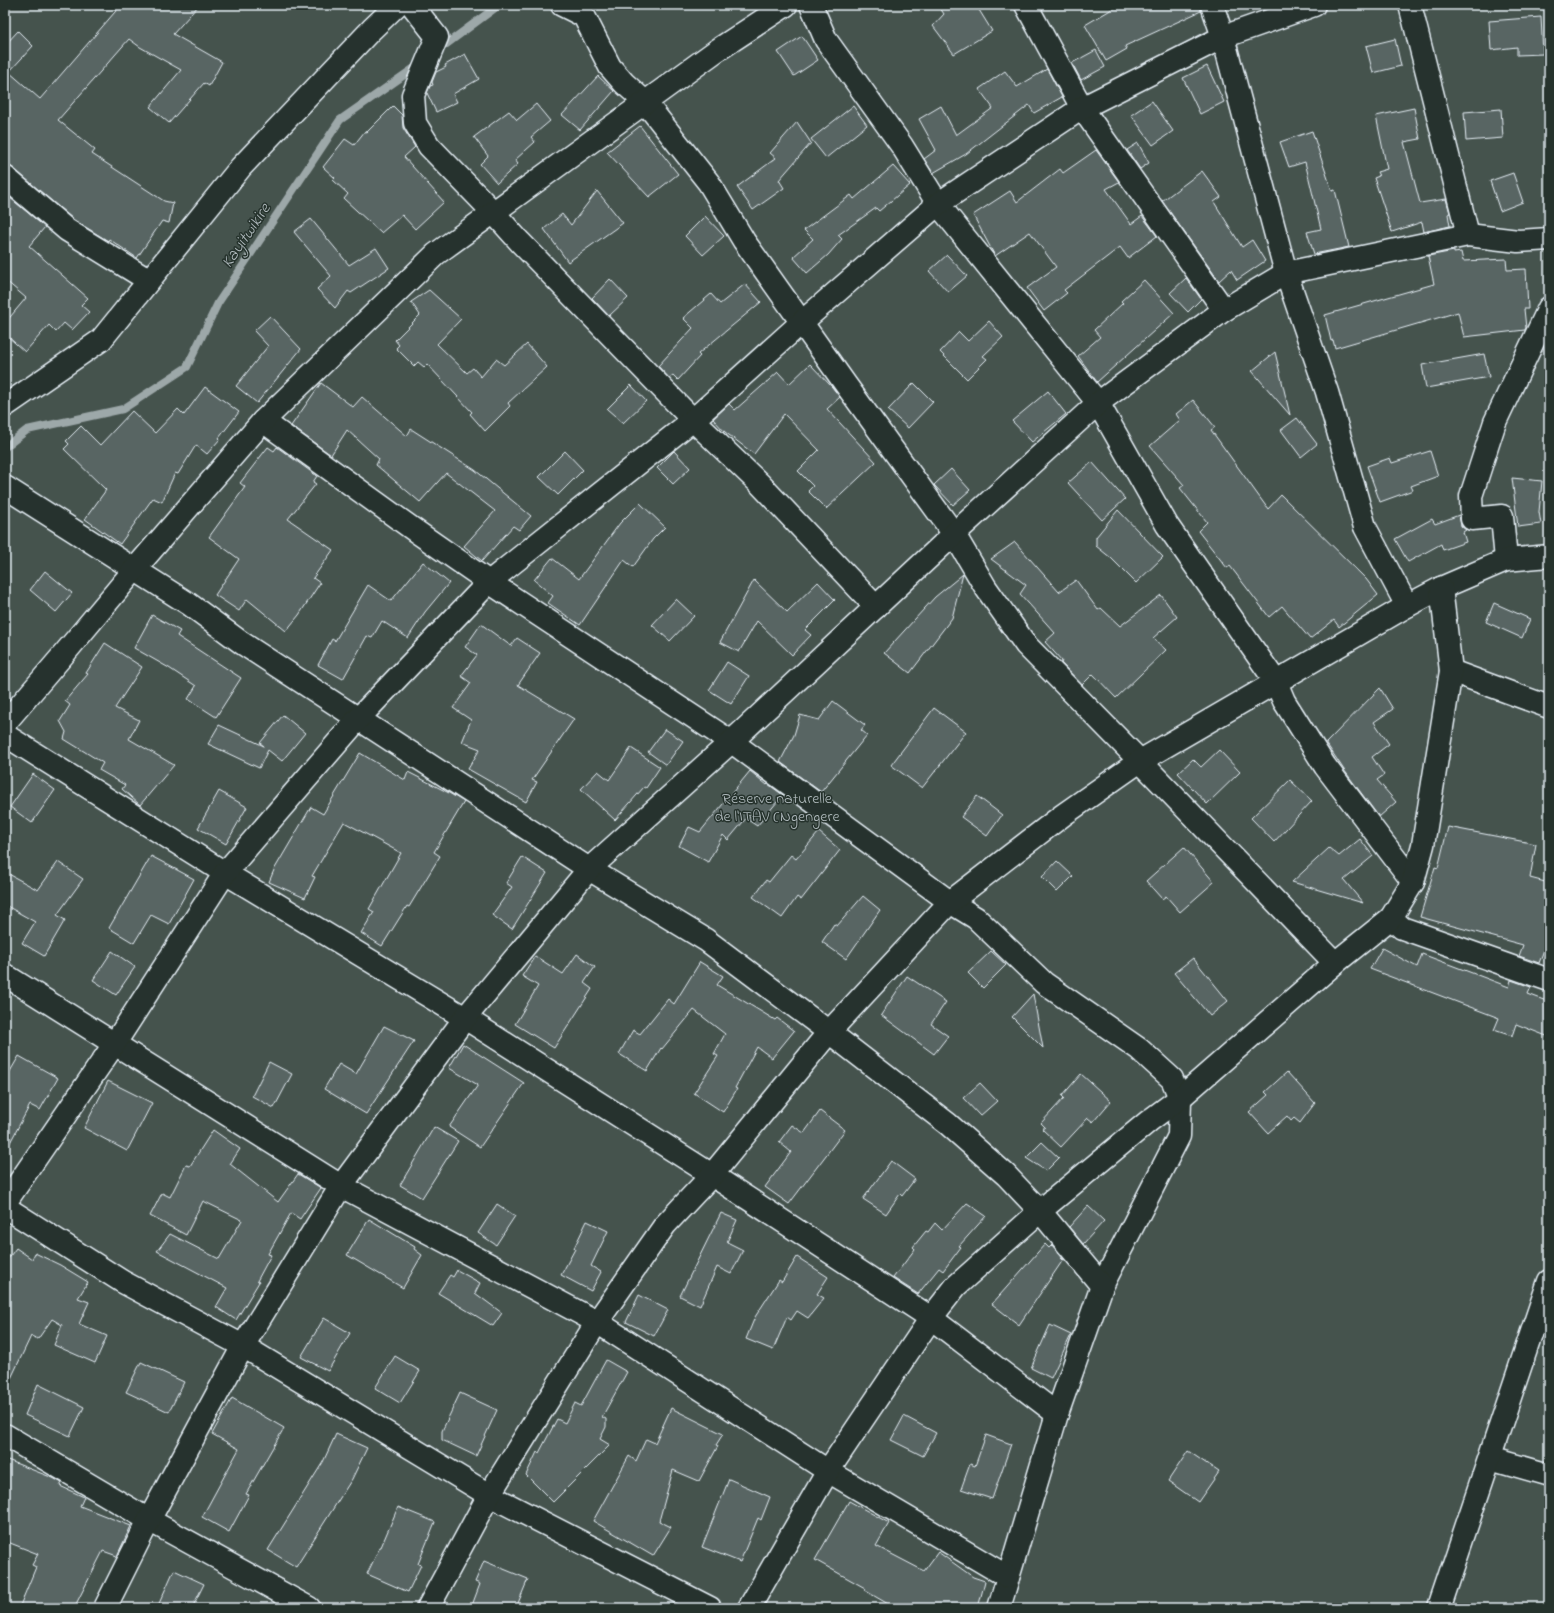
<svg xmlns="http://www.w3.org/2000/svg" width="1554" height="1613" font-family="'Indie Flower',sans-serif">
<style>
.green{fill:#45524e;stroke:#96a2a3}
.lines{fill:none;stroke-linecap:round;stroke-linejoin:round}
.stream{stroke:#9da8a9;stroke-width:8}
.building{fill:#596563;stroke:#e8f1f8}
.minor-casing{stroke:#e8f1f8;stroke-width:25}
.minor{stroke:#26332d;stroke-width:22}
.labels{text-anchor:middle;stroke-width:3;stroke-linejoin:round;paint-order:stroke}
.park-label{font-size:16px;fill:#afb9bc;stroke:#26332d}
.water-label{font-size:17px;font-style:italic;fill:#b0babd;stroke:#26332d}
</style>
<rect width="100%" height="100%" fill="#2e3b35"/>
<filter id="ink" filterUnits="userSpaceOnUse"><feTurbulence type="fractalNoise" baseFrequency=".025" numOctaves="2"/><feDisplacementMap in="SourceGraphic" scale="8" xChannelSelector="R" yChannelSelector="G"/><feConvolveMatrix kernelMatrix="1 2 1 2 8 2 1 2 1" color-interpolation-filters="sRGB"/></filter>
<g filter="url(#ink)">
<rect class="green" x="5" y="5" width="1544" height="1603"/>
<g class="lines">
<g class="stream">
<polyline points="437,51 499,5"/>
<polyline points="5,447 27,430 123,409 187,367 218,303 340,120 420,64"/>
</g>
</g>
<g class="building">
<polygon points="121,5 199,5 173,34 222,62 209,86 204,83 169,123 150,107 181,70 140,47 129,39 58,120 95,150 92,154 164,201 173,203 169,223 162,221 137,258 109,239 108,241 74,220 13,168 5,163 5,45 18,31 33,46 9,72 40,99"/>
<polygon points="938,5 976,5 992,31 954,54 933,26 944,14"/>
<polygon points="1119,5 1200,5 1201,11 1125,46 1127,49 1106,61 1085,25"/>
<polygon points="1541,17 1543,54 1517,55 1517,47 1491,50 1489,21"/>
<polygon points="802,36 818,60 794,76 778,52"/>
<polygon points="1395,39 1401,66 1373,73 1366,46"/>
<polygon points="1096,50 1105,67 1081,80 1072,63"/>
<polygon points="465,54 479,79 453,94 457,102 436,112 427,93 430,86 433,85 432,82 436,72 446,67 445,65"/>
<polygon points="1207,66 1224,102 1200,114 1183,78"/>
<polygon points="1047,69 1062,97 1034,113 1029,105 966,154 933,173 924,159 936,150 919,119 941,106 956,135 993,108 979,89 1005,71 1017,87"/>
<polygon points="598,76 614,91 580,130 562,115"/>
<polygon points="1152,101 1173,131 1153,145 1131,115"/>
<polygon points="536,104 550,121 531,137 535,142 515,160 518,164 497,183 480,164 488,156 474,137 509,111 517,120"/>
<polygon points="393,106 402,115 403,128 415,147 404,157 444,202 415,229 402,215 381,233 344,199 348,194 333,180 335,178 323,167 345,139 354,145 365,131 367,132"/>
<polygon points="853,106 867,125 826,158 811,139"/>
<polygon points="1414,108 1420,139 1404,142 1420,203 1446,199 1450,213 1448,214 1450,226 1424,232 1422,222 1392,232 1374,178 1379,176 1377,172 1387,169 1376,116"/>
<polygon points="1501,109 1503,138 1466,141 1464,112"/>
<polygon points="797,122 811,143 779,180 784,188 753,210 737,187 776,158 770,153"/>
<polygon points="640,126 678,174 649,197 607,152"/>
<polygon points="1312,131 1332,191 1335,190 1349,247 1314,254 1307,232 1321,229 1305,162 1289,167 1280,142"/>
<polygon points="1138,143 1149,163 1140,169 1127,150"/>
<polygon points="1096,150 1119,182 1106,189 1131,224 1142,216 1157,236 1128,258 1120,247 1064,290 1067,293 1044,311 1027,288 1056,267 1030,232 995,256 973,215 1010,191 1017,202 1060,169 1063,173"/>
<polygon points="893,166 910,185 879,211 876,208 838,235 842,239 828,255 807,273 793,257 813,239 804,230 851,195 854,199"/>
<polygon points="1202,171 1221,197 1214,202 1242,247 1252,240 1265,261 1237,280 1231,270 1219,281 1162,201"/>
<polygon points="1513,173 1523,202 1500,211 1490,181"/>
<polygon points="597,191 623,223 568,262 544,229 562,214 571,225"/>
<polygon points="9,197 45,227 29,246 88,298 81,305 89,312 72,330 64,323 56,332 49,325 25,352 5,334 5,323 26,298 5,280 5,202"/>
<polygon points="705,216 724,236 703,255 685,236"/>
<polygon points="311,219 349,265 376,248 389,268 351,293 348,291 335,308 317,289 331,276 294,232"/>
<polygon points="1454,251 1454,253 1461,252 1463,261 1506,259 1507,270 1526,269 1528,309 1524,309 1526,328 1525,330 1464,337 1458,312 1335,348 1333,340 1331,341 1325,315 1434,284 1428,256"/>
<polygon points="947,255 967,276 948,292 929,271"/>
<polygon points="1186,278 1201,299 1188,312 1170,293"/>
<polygon points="610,279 628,298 609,316 592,298"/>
<polygon points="1144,280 1174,313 1097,382 1078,356 1100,337 1094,330 1123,303 1121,301"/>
<polygon points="745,284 761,302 698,354 700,356 678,380 673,375 669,378 658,366 693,328 683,318 711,294 720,304"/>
<polygon points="429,290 461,319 437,344 467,373 473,368 481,377 496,359 504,365 527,344 547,367 508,403 510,406 485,431 470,414 472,412 427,364 424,367 418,362 414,366 396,348 399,345 395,340 420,315 411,302"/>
<polygon points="270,316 301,349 257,403 236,386 268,346 254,331"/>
<polygon points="989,321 1003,337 983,356 987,359 967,379 940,352 959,332 968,341"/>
<polygon points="1275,352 1290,415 1252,371"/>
<polygon points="1484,354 1489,377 1426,388 1422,365"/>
<polygon points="810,364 832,387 840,397 827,409 876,462 826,509 808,491 813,486 798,471 819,450 784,414 754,454 725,432 713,419 729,404 735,410 778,372 789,384"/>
<polygon points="321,383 353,407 362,397 407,436 411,429 475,470 531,516 519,530 513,526 482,561 464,546 495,511 446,473 420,502 376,465 379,459 347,430 331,455 291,426"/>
<polygon points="914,383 933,402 908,428 888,410"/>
<polygon points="631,385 646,401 623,423 607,409"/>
<polygon points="205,387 239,412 219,438 220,439 207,454 196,445 178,474 175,473 162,502 153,498 120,544 85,519 106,490 64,449 69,444 66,441 81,426 100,445 132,411 155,433 178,409 184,415"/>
<polygon points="1048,391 1066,414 1032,442 1012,421"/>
<polygon points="1193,400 1215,427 1211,430 1268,509 1281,495 1366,579 1378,595 1339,627 1334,620 1310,639 1282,606 1269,617 1230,566 1227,568 1198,531 1207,522 1180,488 1184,485 1150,446 1180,420 1176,414"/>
<polygon points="1297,418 1317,444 1301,457 1281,430"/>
<polygon points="268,447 274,451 277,447 317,476 313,482 316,484 288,519 333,550 313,578 320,583 299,615 286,631 247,599 239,611 215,595 239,559 209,537 245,487 240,483"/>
<polygon points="565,451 583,470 558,495 539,477"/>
<polygon points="674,451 690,468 673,484 657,468"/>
<polygon points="1430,451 1438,476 1411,486 1413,490 1380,502 1367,466 1390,458 1392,463"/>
<polygon points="1092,462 1125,499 1102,520 1068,483"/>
<polygon points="951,469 970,490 953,505 934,485"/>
<polygon points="1512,478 1542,481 1539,512 1541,524 1518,527"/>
<polygon points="640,503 665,527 653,539 633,567 624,560 580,625 548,603 553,596 534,580 552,558 579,579 620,523"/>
<polygon points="1118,510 1163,557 1136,583 1111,558 1096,546 1096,537"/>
<polygon points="1459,515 1461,526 1466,530 1463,532 1466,542 1443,550 1441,544 1408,562 1395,539 1432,519 1435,524"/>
<polygon points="1015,542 1059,592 1076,580 1098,610 1101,608 1120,626 1161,595 1177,617 1153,638 1166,650 1116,698 1093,674 1082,685 1061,663 1062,661 1045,642 1055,633 1020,594 1026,585 991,559"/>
<polygon points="423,562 449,583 425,612 408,638 382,621 372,638 367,636 343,679 318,665 332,639 335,641 368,585 391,601"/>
<polygon points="45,571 72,593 56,612 30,590"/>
<polygon points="963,574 952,618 910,673 884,653 935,597"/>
<polygon points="754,580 787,612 818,582 835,600 805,630 811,635 792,655 757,621 739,652 720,642"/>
<polygon points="676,599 694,616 670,641 652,625"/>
<polygon points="1494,603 1530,619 1522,638 1486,622"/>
<polygon points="152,615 180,631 177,636 241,678 216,717 188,699 196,686 169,668 134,648"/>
<polygon points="481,624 511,646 517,638 540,653 518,685 574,719 532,780 537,782 526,802 468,769 480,749 462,742 471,720 453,708 471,683 461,676 477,655 465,647"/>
<polygon points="105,643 142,667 115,708 139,720 129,739 174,765 140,805 122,789 125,785 99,770 103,763 64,739 66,732 60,721 70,705 65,701 88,674 86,673"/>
<polygon points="727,662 749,676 731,704 709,690"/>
<polygon points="1380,688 1393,709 1374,722 1389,744 1372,757 1384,775 1377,780 1396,802 1379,817 1344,770 1326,743"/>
<polygon points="833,701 865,725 861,730 867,735 821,792 780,762 794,735 800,715 819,720"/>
<polygon points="934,708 966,732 922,788 891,765"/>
<polygon points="283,715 305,733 282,761 268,750 259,768 208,744 219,725 264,746 260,743"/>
<polygon points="665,729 683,741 666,765 648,752"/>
<polygon points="631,748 660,767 646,788 644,787 615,820 581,789 598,771 609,780"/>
<polygon points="1219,750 1240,772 1207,804 1178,773 1193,759 1201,767"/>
<polygon points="360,753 405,780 408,772 449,793 464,802 434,852 440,856 409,907 407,906 382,946 361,933 374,912 369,909 401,853 344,822 312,876 315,877 305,898 269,882 274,870 311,807 323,814"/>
<polygon points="750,771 767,785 768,784 783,795 757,826 748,820 753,810 728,840 723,835 708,862 679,846 689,827 700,832"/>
<polygon points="33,774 55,790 32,823 10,807"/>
<polygon points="1290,780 1312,801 1274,842 1251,818"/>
<polygon points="219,791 247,807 226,844 198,828"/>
<polygon points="977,796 1002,815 987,836 961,817"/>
<polygon points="1448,827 1536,844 1530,878 1549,883 1549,937 1539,963 1519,956 1523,945 1420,917 1435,867 1438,868"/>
<polygon points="819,832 840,850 801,900 797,897 782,918 753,897 766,880 769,882 791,855 796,859"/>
<polygon points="1360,839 1373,856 1344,880 1363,903 1292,882 1329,848 1339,856"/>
<polygon points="1184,847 1214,882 1180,912 1166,896 1162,899 1146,881"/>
<polygon points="151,856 194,879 169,924 151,915 134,943 109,928"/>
<polygon points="522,857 547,873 512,929 492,915 512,887 506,883"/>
<polygon points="1057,861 1073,876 1057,892 1042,877"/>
<polygon points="58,862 83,879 57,915 65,920 44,956 22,943 35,922 5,905 5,872 38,890"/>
<polygon points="863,896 880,910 846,959 822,942 834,924 837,926"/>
<polygon points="1382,948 1417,967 1422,954 1509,987 1511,980 1531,987 1528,994 1549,1002 1549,1037 1516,1024 1512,1036 1494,1030 1499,1018 1370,969"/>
<polygon points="112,951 135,967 116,995 93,980"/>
<polygon points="991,951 1006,965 983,988 968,973"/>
<polygon points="577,954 595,967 584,983 592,989 554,1048 515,1024 538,986 522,976 535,956 563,974"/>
<polygon points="1193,958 1228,1001 1210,1016 1174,973"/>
<polygon points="700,962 723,976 717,985 775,1020 777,1018 794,1031 772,1058 757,1047 735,1088 737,1089 723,1112 694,1093 718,1056 714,1054 725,1034 694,1010 662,1049 661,1048 647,1071 619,1054 633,1030 640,1034 668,999 674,1004"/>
<polygon points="907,976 946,1002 931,1024 948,1036 934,1054 881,1015"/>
<polygon points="1033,994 1043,1048 1012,1017"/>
<polygon points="384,1026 414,1041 366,1114 324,1089 339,1064 356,1074"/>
<polygon points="463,1044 524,1083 480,1147 449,1127 478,1085 449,1068"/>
<polygon points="19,1056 58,1078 40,1110 30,1105 5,1152 5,1080"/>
<polygon points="269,1062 292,1074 274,1108 252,1096"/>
<polygon points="1287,1072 1315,1103 1300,1123 1294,1118 1291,1121 1287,1116 1268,1133 1249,1112 1268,1095 1265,1092"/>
<polygon points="1081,1074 1111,1101 1093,1122 1088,1118 1061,1147 1042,1129 1045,1127 1041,1123 1064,1098 1062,1096"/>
<polygon points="108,1081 152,1103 127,1151 84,1128"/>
<polygon points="980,1083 997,1101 980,1116 963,1098"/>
<polygon points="820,1111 845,1130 789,1204 765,1187 791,1152 779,1142 792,1125 804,1133"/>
<polygon points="434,1127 458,1141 422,1198 400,1185"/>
<polygon points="213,1130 240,1149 230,1164 278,1202 298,1174 321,1188 300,1219 291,1213 268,1254 271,1255 257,1281 259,1282 236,1320 216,1307 227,1288 157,1251 170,1234 219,1259 242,1220 203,1201 186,1235 150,1216 162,1193 170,1197 186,1165 190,1166"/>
<polygon points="1042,1142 1059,1158 1046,1171 1026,1158"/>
<polygon points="891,1161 915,1179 902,1196 900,1194 886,1214 863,1199"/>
<polygon points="967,1203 986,1216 959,1246 961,1247 943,1271 939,1268 918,1294 893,1278 915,1249 913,1247 926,1231 928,1232 935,1223 942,1230"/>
<polygon points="497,1204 515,1216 496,1245 478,1233"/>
<polygon points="1088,1206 1104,1221 1083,1244 1069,1227"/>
<polygon points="721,1213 737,1220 727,1242 743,1250 731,1274 717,1267 700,1306 680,1296"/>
<polygon points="369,1219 415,1247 414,1249 422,1255 403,1288 347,1255"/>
<polygon points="587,1221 608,1231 591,1266 601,1272 591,1291 561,1275 575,1249 574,1248"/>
<polygon points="1045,1244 1049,1248 1052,1245 1064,1260 1061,1258 1063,1260 1019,1325 992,1304"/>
<polygon points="16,1248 32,1259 35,1253 60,1265 88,1282 78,1298 89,1302 79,1324 107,1336 95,1363 54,1345 62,1325 52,1319 38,1339 31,1336 5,1391 5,1263"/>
<polygon points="797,1257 828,1277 817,1294 824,1298 808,1318 797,1311 791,1320 787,1317 773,1350 746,1339 755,1317 779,1280 782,1282"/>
<polygon points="457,1270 480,1283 475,1293 502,1313 493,1326 438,1293 450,1275 453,1277"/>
<polygon points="639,1295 668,1310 654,1336 626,1322"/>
<polygon points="324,1318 350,1333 328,1371 301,1357"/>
<polygon points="1050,1325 1071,1335 1051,1378 1031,1368"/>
<polygon points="395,1356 420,1371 400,1403 375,1388"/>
<polygon points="606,1360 627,1372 602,1417 606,1419 606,1427 600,1439 610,1445 553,1502 526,1475 537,1452 539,1453 557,1419 565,1423 575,1403 581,1406"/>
<polygon points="141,1362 184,1382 169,1412 126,1392"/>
<polygon points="38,1384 84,1407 70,1436 25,1415"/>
<polygon points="460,1393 497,1410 476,1456 442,1440 442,1431"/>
<polygon points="232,1398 284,1428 246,1494 249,1495 229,1532 202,1517 239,1449 212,1434"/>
<polygon points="671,1408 723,1434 716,1445 718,1446 699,1481 673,1470 659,1521 671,1527 653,1556 593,1521 629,1456 636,1461 646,1439 655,1443"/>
<polygon points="904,1416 936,1433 923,1456 891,1440"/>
<polygon points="336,1434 367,1448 352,1479 296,1567 268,1550 323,1462"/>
<polygon points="986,1435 1011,1444 992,1499 961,1489 970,1464 975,1466"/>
<polygon points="1188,1451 1219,1472 1198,1502 1168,1481"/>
<polygon points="5,1459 53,1478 62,1483 60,1486 84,1497 80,1506 131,1526 117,1556 103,1551 74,1608 19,1608 36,1567 32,1565 38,1554 5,1541"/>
<polygon points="729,1479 770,1497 761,1520 758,1518 740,1562 702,1547"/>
<polygon points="849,1501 889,1523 876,1546 924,1571 938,1552 973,1577 985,1581 978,1608 895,1608 864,1590 865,1588 815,1560"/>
<polygon points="398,1507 435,1522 418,1564 421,1565 408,1592 367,1574 380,1547 381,1547"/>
<polygon points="484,1561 528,1579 516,1608 471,1608 480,1584 475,1582"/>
<polygon points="174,1570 204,1584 192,1608 157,1608"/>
</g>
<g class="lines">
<defs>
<g id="minor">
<polyline points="412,5 437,37 413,95 415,123 429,146 493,212 520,242 693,420 760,484 876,607"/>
<polyline points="562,5 584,16 610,67 624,83 645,102 709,183 744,241 846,385 954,534 986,588 1026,645 1140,761 1335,963"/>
<polyline points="811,5 826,40 902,146 938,204 1098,403 1167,525 1276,682 1284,701 1325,766 1413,882"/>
<polyline points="1026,5 1082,108 1224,310"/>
<polyline points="1212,5 1223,37 1286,273 1327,392 1365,527 1407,606"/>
<polyline points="1410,5 1468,235"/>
<polyline points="5,177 67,230 148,280"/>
<polyline points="5,406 101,340 241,167 372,29 397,5"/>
<polyline points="263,421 417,532 489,582 736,745 950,902 976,918 1044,983 1139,1049 1172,1079 1180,1098 1179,1136 1102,1286 1057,1414 999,1608"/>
<polyline points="5,487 189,604 242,643 589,869 706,940 829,1032 948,1124 1006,1175 1040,1211 1102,1286"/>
<polyline points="1506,560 1502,516 1472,519 1471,496 1495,422 1549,308"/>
<polyline points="1451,671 1549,707"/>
<polyline points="5,723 64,654 135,569 263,421 436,254 716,51 786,5"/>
<polyline points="5,735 225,873 465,1018 712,1175 931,1318 1057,1414"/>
<polyline points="1391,918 1402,928 1549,980"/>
<polyline points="5,975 341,1186 597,1322 828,1471 1008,1577"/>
<polyline points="5,1203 115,1043 225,873 358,719 489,582 693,420 802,322 938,204 1082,108 1223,37 1314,5"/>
<polyline points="5,1207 123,1282 243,1346 489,1495 710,1608"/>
<polyline points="5,1435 149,1520 309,1608"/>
<polyline points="1490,1458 1549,1475"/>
<polyline points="105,1608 149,1520 243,1346 341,1186 465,1018 589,869 731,742 954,534 1098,403 1224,310 1286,273 1468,235 1518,241 1549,239"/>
<polyline points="428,1608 489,1495 597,1322 665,1225 712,1175 829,1032 950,902 1063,815 1140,761 1407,606 1441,588 1506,560 1549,556"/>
<polyline points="749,1608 828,1471 931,1318 956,1286 1040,1211 1149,1121 1180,1098 1335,963 1391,918 1413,882 1423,845 1451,671 1441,588"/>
<polyline points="1439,1608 1549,1281"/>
</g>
</defs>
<use href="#minor" class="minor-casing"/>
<use href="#minor" class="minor"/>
</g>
</g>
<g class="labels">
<g class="park-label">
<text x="777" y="803">Réserve naturelle<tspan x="777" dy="18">de l'ITAV (Ngengere</tspan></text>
</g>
<g class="water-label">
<text transform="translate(245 235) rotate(-56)" y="6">Kayitwikire</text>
</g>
</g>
<rect width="1554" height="1613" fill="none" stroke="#26332d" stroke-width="20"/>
<rect x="10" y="10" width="1534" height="1593" fill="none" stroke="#e8f1f8" stroke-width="1.5" filter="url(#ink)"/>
</svg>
